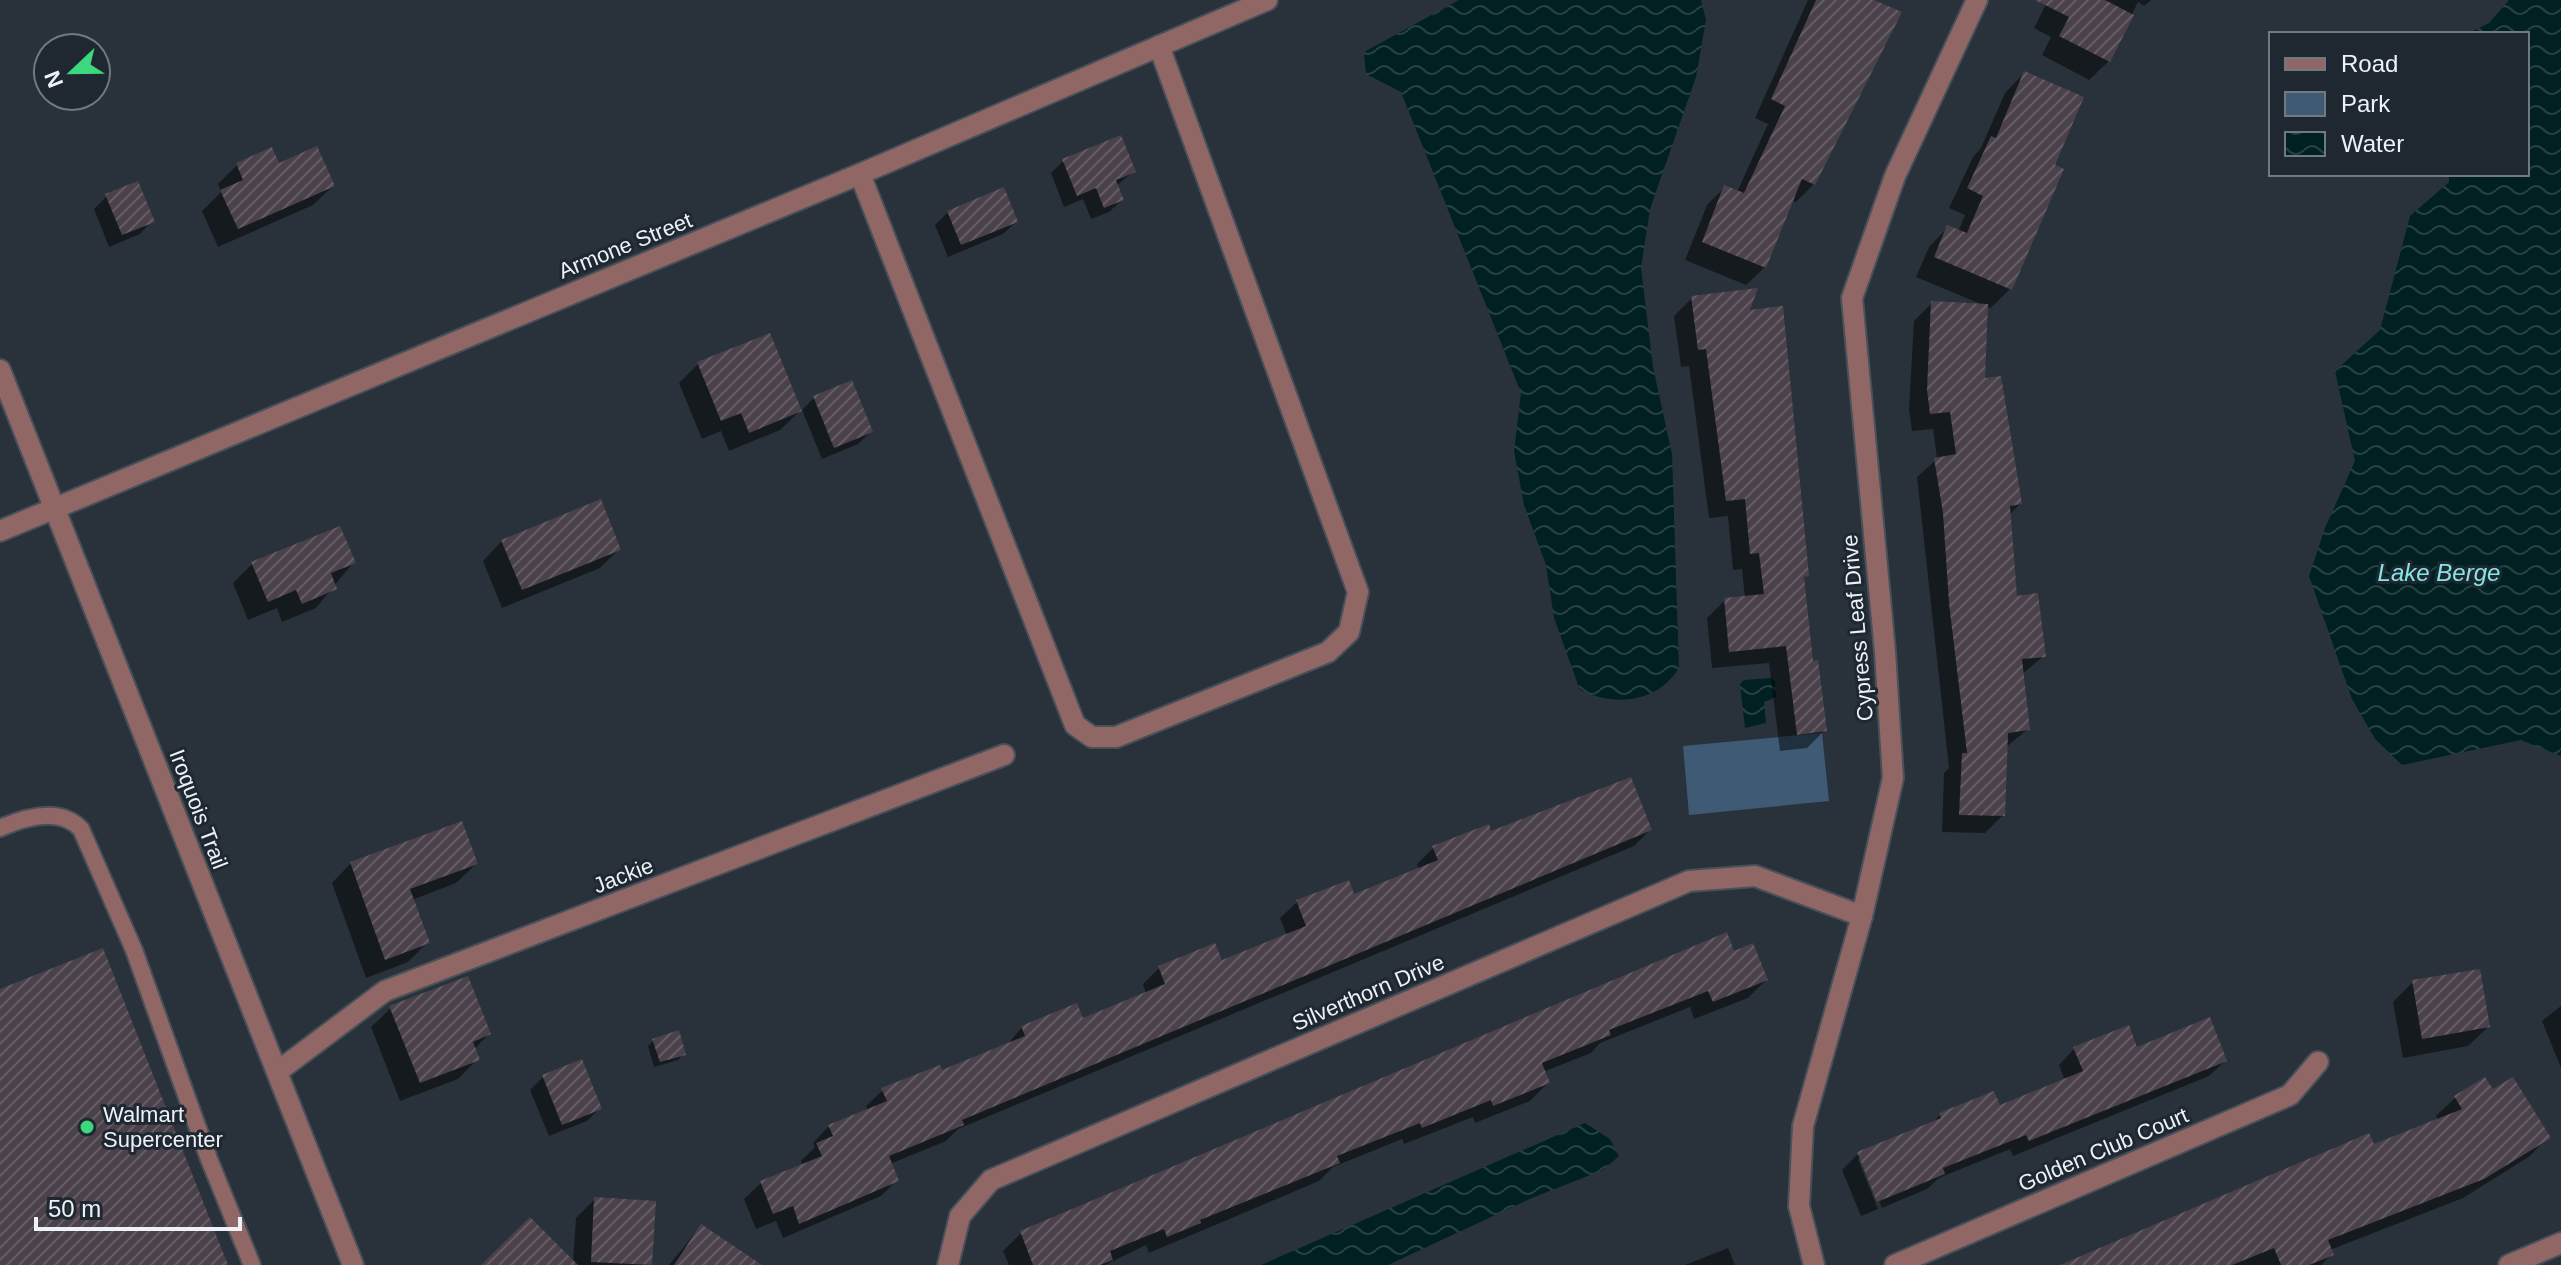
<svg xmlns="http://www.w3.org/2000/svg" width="2561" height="1265" font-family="Arial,sans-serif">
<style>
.green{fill:#3e5a75}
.water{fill:url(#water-waves)}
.shadow{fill:#0007}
.building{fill:url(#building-hatch)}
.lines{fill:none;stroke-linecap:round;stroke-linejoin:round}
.service-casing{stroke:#485159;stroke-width:20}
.minor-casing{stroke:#485159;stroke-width:24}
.tertiary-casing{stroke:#485159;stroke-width:24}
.service{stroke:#916766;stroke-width:16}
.minor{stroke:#916766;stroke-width:20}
.tertiary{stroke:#916766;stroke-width:20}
.poi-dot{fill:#3cd77e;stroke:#1f2830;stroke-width:3}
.labels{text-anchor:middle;stroke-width:6;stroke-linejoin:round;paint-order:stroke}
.street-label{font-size:22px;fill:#ecf2f8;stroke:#1f2830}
.poi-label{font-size:22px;fill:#ecf2f8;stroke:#1f2830;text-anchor:start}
.water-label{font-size:24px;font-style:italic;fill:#86e6e6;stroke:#1f2830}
</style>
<defs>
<pattern id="water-waves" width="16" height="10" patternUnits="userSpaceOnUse" patternTransform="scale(2)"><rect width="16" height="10" fill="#012021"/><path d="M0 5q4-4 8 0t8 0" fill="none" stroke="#264142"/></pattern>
<pattern id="building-hatch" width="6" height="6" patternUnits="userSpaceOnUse" patternTransform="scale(2)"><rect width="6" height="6" fill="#4b414a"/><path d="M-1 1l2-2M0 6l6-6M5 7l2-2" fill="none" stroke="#655d65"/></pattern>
</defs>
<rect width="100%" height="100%" fill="#29323b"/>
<polygon class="green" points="1822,733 1829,801 1689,815 1683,746"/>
<g class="water">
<path d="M1459,0H1701L1706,20L1696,77L1650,209L1641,268L1653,367L1672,454L1679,668C1657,703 1615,707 1580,690L1554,618L1546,565L1524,505L1514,451L1521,393L1401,92L1366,74L1364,52Z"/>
<polygon points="2509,0 2561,0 2561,756 2521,740 2402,765 2375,739 2352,699 2309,576 2325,528 2355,461 2335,371 2380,330 2410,216 2449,182 2449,174 2527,174 2527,34 2467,34 2489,23"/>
<polygon points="1771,678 1775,681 1776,697 1764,702 1766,723 1745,728 1740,684 1744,680"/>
<polygon points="1585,1123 1610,1139 1619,1156 1603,1170 1532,1198 1388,1265 1261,1265"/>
</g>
<g class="shadow">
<polygon points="1808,0 1869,0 1899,14 1814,184 1796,202 1791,200 1765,267 1746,285 1685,260 1707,205 1725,187 1737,192 1768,124 1755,118"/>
<polygon points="2048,0 2151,0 2144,6 2138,2 2109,61 2089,80 2042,55 2051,37 2034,28"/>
<polygon points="2024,73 2053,166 2010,289 1991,308 1985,306 1982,381 2020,504 2009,515 2015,598 2044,656 2022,674 2028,729 2005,748 2003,815 1985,833 1942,832 1944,773 1949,768 1917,477 1937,459 1933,429 1912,431 1909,409 1914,321 1932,303 1983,305 1916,277 1929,247 1948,227 1958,232 1965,215 1949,208 1973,157 1981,148 2005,93"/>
<polygon points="1063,161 1133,172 1116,186 1122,200 1109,212 1091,219 1083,199 1064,207 1051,173"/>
<polygon points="237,165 278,166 333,186 313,205 218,247 202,211 221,192 218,184"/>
<polygon points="107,196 152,221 140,234 109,247 94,209"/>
<polygon points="948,212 1016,222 1003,234 948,257 935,225"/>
<polygon points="1692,298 1746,312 1807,575 1802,580 1811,663 1825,730 1807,748 1780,751 1769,663 1712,668 1707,618 1725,600 1745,598 1742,569 1733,570 1728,516 1709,518 1689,366 1681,367 1674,316"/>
<polygon points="698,364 800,411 780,430 729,451 721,431 702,439 679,383"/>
<polygon points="815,397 871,432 858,444 822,459 802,410"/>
<polygon points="502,541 619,549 600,568 502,608 483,561"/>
<polygon points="253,563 353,563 316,608 282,622 277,608 248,620 233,583"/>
<polygon points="1650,830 1634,846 958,1129 946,1141 890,1164 897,1180 881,1196 783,1238 776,1221 756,1229 744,1199 761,1183 803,1166 801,1161 815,1147 813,1143 829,1126 868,1111 866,1106 883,1090 941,1072 1006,1046 1022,1027 1082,1020 1146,994 1143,984 1159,968 1221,963 1287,936 1280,918 1297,902 1348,882 1353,896 1419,870 1417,864 1433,848"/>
<polygon points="351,863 476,864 456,883 412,900 427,943 408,962 366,978 332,883"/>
<polygon points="1733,954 1766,980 1748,998 1694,1019 1690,1007 1600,1043 1591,1053 1543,1072 1548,1083 1530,1101 1475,1123 1473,1117 1404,1144 1402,1139 1333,1167 1319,1181 1149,1253 1146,1245 1105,1265 1009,1265 1003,1251 1021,1233"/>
<polygon points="2413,982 2488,1027 2468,1046 2403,1058 2393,1002"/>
<polygon points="2561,1006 2561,1068 2542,1021"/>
<polygon points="391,1008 489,1034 474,1049 478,1059 458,1079 400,1101 371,1027"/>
<polygon points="654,1040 684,1054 678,1060 654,1067 648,1046"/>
<polygon points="2074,1049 2136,1049 2225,1061 2209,1076 2013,1156 2010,1149 1939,1178 1927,1189 1882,1208 1862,1159 1858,1159 1878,1209 1861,1216 1842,1170 1858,1154 1930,1125 1940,1115 1999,1107 2065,1081 2059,1065"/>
<polygon points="543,1077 600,1108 587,1121 549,1136 530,1090"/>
<polygon points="2484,1080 2492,1092 2548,1137 2530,1156 2463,1198 2330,1250 2332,1254 2321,1265 2063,1265 2438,1120 2436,1116 2455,1098"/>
<polygon points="595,1199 654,1203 650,1265 484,1265 573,1263 576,1218"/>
<polygon points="701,1226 733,1265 669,1265"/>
<polygon points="1728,1248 1735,1265 1685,1265"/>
</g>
<g class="building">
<polygon points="1816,0 1874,0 1902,12 1815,185 1802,179 1766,268 1702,242 1724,185 1744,193 1785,106 1771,99"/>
<polygon points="2035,0 2105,0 2134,15 2110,62 2059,36 2069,17"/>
<polygon points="2024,71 2084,97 2055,165 2064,169 2012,290 1934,257 1947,225 1967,233 1983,196 1967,188 1991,136 1996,138"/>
<polygon points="1121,135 1136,172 1116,180 1124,200 1104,208 1096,188 1077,196 1062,159"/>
<polygon points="317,146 335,186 238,229 220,190 243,180 236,163 272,147 279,163"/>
<polygon points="138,181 155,222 122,235 105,194"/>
<polygon points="1004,187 1018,222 961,245 947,211"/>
<polygon points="1758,288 1750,310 1783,306 1809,576 1804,577 1813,661 1818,660 1827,731 1797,735 1786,646 1729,652 1724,598 1764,594 1759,553 1750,554 1745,499 1726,501 1706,349 1698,350 1691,296"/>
<polygon points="1931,301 1988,304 1985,378 2001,376 2022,504 2010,506 2017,596 2038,593 2046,657 2022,659 2030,730 2008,733 2005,816 1959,815 1962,753 1967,753 1949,603 1943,513 1934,458 1956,454 1950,412 1930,414 1927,390"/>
<polygon points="770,333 802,411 749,433 741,413 721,421 697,362"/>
<polygon points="852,380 873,432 834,448 813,396"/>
<polygon points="601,499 621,550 522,590 501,540"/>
<polygon points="340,526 356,563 331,573 337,589 302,604 296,590 268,602 251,562"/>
<polygon points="1631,777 1652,830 962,1120 964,1125 889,1156 899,1181 827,1212 799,1224 793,1206 773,1214 760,1181 822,1156 816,1143 833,1136 828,1125 887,1101 881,1088 940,1065 942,1070 1025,1036 1021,1026 1077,1003 1083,1018 1165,984 1158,966 1215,943 1222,960 1306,926 1296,900 1349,880 1354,894 1438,860 1432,846 1489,824 1491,831"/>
<polygon points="462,821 478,864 410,889 430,943 385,960 350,862"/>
<polygon points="1727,932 1734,951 1753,943 1768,980 1713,1002 1708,991 1609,1030 1611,1035 1542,1063 1550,1083 1493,1106 1491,1100 1422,1128 1420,1123 1337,1156 1340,1163 1200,1220 1201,1223 1167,1237 1164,1229 1110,1251 1113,1260 1100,1265 1033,1265 1020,1231"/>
<polygon points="103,948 228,1265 0,1265 0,989"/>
<polygon points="2480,969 2490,1027 2422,1039 2412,980"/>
<polygon points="468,976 491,1034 473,1042 480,1060 420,1083 389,1006"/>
<polygon points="2210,1017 2227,1061 2029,1141 2026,1135 1943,1168 1945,1174 1877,1202 1857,1152 1941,1118 1939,1113 1994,1091 2000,1105 2083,1071 2073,1047 2129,1025 2137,1047"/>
<polygon points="679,1030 686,1055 660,1062 652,1039"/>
<polygon points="582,1059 602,1109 562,1125 542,1075"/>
<polygon points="2485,1077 2493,1089 2513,1077 2551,1138 2484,1179 2328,1240 2334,1255 2309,1265 2281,1265 2274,1248 2232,1265 2060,1265 2369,1133 2374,1144 2462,1109 2454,1096"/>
<polygon points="594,1197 656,1201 652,1265 591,1262"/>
<polygon points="530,1217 578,1265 481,1265"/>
<polygon points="701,1224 762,1265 674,1265"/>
</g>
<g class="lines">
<defs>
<path id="service" d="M0,828C25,817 60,806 81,829L134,950L209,1159L252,1265"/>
<g id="minor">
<polyline points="860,174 1075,725 1092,737 1116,737 1328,652 1349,632 1358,592 1159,46"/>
<polyline points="0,370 353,1265"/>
<polyline points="0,531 860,174 1267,0"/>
<polyline points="277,1072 385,991 1004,755"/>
<polyline points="948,1265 960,1216 991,1180 1689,881 1755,876 1862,916"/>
<polyline points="1814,1265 1799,1206 1803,1126 1862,916 1893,778 1885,652 1852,298 1895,176 1977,0"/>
<polyline points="1895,1265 2290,1095 2318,1062"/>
</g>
<polyline id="tertiary" points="2509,1265 2561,1243"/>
</defs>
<use href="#service" class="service-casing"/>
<use href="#minor" class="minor-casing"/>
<use href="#tertiary" class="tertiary-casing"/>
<use href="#service" class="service"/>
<use href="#minor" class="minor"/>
<use href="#tertiary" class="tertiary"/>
</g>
<circle class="poi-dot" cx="87" cy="1127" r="8"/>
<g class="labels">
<g class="street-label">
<text transform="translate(625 245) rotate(-22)" y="8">Armone Street</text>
<text transform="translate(1857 628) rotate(-95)" y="8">Cypress Leaf Drive</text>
<text transform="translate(199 809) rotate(69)" y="8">Iroquois Trail</text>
<text transform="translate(623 875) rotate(-21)" y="8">Jackie</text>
<text transform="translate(1368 992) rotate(-23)" y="8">Silverthorn Drive</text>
<text transform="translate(2103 1149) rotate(-23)" y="8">Golden Club Court</text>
</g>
<g class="poi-label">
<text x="103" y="1122">Walmart<tspan x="103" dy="25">Supercenter</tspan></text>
</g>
<g class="water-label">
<text x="2439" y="581">Lake Berge</text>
</g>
</g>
<rect x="2269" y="32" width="260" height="144" fill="#1f2830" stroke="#717980" stroke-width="2"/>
<rect x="2285" y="58" width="40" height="12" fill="#916766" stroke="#717980" stroke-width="2"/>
<text x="2341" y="72" font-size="24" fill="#ecf2f8">Road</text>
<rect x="2285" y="92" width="40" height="24" fill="#3e5a75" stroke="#717980" stroke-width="2"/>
<text x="2341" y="112" font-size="24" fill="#ecf2f8">Park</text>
<rect x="2285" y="132" width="40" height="24" fill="url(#water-waves)" stroke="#717980" stroke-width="2"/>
<text x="2341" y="152" font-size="24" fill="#ecf2f8">Water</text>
<g transform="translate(72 72) rotate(248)"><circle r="38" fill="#1f2830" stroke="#717980" stroke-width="2"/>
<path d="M0-6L14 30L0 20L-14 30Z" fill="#3cd77e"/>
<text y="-12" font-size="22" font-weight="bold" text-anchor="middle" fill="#ecf2f8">N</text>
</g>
<path d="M36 1217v12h204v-12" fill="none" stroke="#ecf2f8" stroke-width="4"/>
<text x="48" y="1217" font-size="24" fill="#ecf2f8" stroke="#1f2830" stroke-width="6" paint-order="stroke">50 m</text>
</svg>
